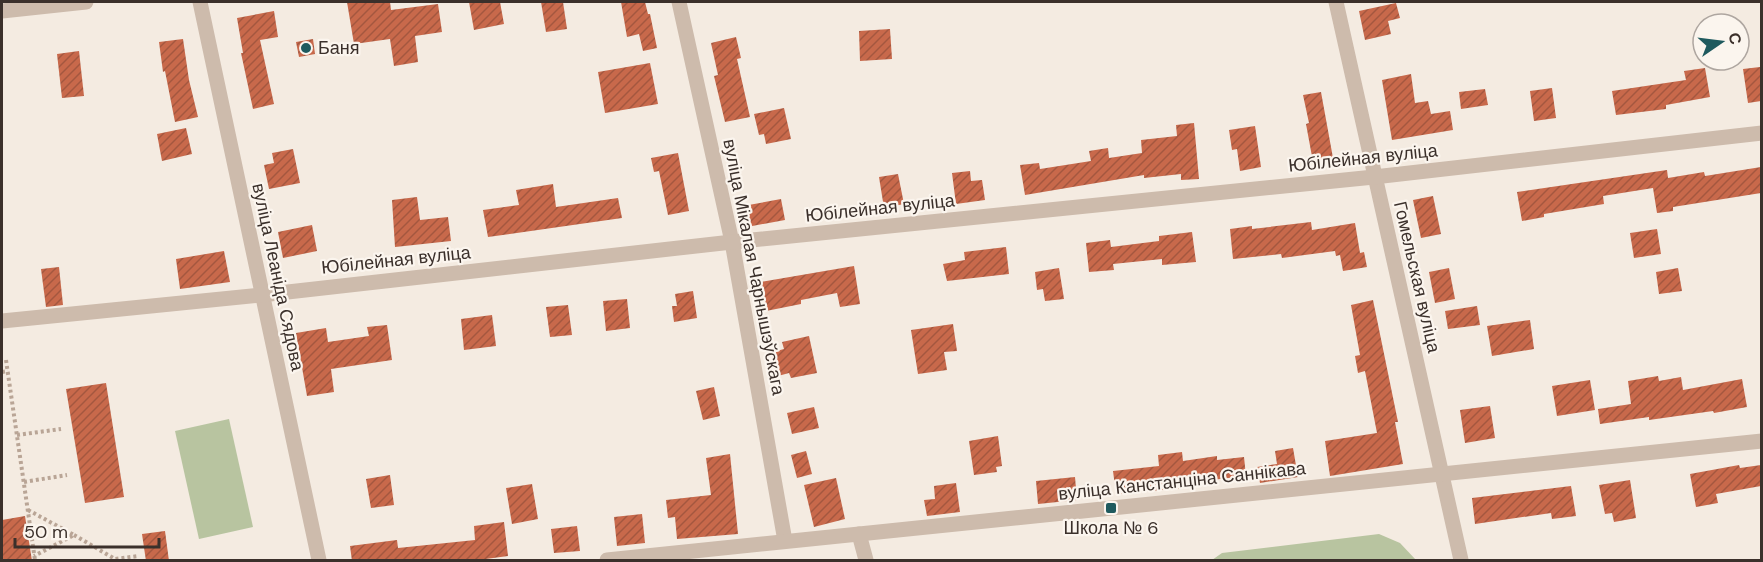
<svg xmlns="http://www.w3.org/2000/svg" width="1763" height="562" font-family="'DM Sans',sans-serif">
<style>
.pitch{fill:#b8c4a0}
.building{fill:url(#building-hatch)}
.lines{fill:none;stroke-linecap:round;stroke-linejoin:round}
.path{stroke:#b9a596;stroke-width:4;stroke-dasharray:3 3;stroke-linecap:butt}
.minor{stroke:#cdbbac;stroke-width:15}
.poi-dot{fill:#1f5a5e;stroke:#fbf5ee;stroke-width:2}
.labels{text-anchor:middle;stroke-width:4.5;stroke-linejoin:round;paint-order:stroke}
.poi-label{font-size:18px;fill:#3b302b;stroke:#fbf5ee;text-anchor:start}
.street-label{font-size:18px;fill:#3b302b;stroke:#fbf5ee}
</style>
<defs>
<pattern id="building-hatch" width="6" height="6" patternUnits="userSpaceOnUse" patternTransform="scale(1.5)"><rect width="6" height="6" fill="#c8694b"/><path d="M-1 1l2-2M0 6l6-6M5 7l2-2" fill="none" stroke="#a4573f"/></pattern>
</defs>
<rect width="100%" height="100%" fill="#f4ebe1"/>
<g class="pitch">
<polygon points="229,419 253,527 199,539 175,431"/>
<polygon points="1379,534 1400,543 1416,560 1212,560 1222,553"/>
</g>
<g class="building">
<polygon points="347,2 390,2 391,10 438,4 442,32 415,36 418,62 394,66 390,39 354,44"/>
<polygon points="469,2 500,2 504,24 474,30"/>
<polygon points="541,2 563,2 567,29 546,32"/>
<polygon points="621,2 645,2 648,14 650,14 657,48 643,51 639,34 627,37"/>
<polygon points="1396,3 1400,18 1388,21 1391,34 1365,40 1359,11"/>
<polygon points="274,11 278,37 260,40 274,104 253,109 241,53 243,53 237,18"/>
<polygon points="890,29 892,59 860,61 859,31"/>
<polygon points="736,37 741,58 737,59 750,117 725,122 714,76 718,75 711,43"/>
<polygon points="183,39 189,80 198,117 175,122 165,71 163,72 159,42"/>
<polygon points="313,39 315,54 299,57 296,42"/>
<polygon points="79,51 84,96 62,98 57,54"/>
<polygon points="650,63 658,104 605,113 598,72"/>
<polygon points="1760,67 1761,101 1748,103 1743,69"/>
<polygon points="1705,68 1710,97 1666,105 1666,109 1616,115 1612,91 1686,80 1684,71"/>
<polygon points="1411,74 1415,103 1428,101 1431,114 1450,111 1453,130 1392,140 1382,80"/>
<polygon points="1552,88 1556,118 1534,121 1530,91"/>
<polygon points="1485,89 1488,105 1461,109 1459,92"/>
<polygon points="1321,92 1333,158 1313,162 1306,124 1309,123 1303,95"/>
<polygon points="784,108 791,139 766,144 764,134 759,135 754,114"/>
<polygon points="1194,123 1199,179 1181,180 1181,174 1144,178 1144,175 1025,195 1020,165 1039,163 1040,169 1091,161 1089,151 1108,148 1109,158 1142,153 1141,140 1177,136 1176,125"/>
<polygon points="1255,126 1261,167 1240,171 1237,149 1232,150 1229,130"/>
<polygon points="186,128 192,154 162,161 157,134"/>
<polygon points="293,149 300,183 269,189 264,165 274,163 272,153"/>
<polygon points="678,153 689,211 668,215 659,171 654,172 651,158"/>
<polygon points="1761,167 1761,193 1673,207 1673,211 1657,213 1653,188 1603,196 1604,204 1544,214 1544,217 1522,221 1517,192 1667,170 1668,178 1704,172 1705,176"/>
<polygon points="970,171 971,181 982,180 985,200 956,204 952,173"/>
<polygon points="898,174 904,204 884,208 879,177"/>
<polygon points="553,184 556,207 618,198 622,218 488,237 483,210 519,205 516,190"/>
<polygon points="1433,196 1441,234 1421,238 1413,200"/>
<polygon points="417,197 420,220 448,217 451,241 395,247 392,200"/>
<polygon points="781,199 785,220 747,227 743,206"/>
<polygon points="1311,222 1312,230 1355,223 1360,253 1364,252 1367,267 1343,271 1340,255 1336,256 1335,251 1282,258 1281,254 1233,259 1230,229 1252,226 1252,229"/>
<polygon points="312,225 317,251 283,258 278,232"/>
<polygon points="1657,229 1661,254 1634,258 1630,233"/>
<polygon points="1192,232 1196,262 1162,265 1162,259 1113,264 1114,270 1089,272 1086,243 1110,240 1111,247 1159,241 1159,236"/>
<polygon points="1006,247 1009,274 947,281 943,264 965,260 964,252"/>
<polygon points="224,251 230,282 180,289 176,259"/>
<polygon points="854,266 860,304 840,307 837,293 801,300 801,304 766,311 761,282"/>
<polygon points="59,267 63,305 46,307 41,269"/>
<polygon points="1059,268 1064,299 1045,301 1043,289 1037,290 1035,272"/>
<polygon points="1449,268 1455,299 1435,303 1429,272"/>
<polygon points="1678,268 1682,291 1659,294 1656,272"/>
<polygon points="693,291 697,318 674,322 672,306 677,306 675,294"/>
<polygon points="627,299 630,328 606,331 603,301"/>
<polygon points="1373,300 1398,422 1395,422 1403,464 1330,476 1325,441 1377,433 1365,371 1358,373 1355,356 1360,355 1351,305"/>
<polygon points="568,305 572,335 550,337 546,307"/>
<polygon points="1477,306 1480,325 1448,329 1445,311"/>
<polygon points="492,315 496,346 464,350 461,319"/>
<polygon points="1530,320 1534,349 1492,356 1487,326"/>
<polygon points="953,324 957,351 944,352 947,370 918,374 911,330"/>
<polygon points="387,325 392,360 331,369 334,392 307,396 296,333 326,328 328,342 369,336 367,327"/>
<polygon points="809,336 817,373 791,378 789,373 778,376 773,352 784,349 782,342"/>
<polygon points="1658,376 1659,381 1681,377 1683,390 1742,379 1747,407 1714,413 1713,411 1649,420 1649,417 1600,424 1598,409 1631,404 1628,381"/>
<polygon points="1590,380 1595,410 1557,416 1552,386"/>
<polygon points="106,383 124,497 85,503 66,389"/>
<polygon points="714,387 720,416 703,420 696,391"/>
<polygon points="1490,406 1495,438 1465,443 1460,410"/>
<polygon points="814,407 819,428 792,434 787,413"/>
<polygon points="998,436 1002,466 996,467 997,472 974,475 969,441"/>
<polygon points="1293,448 1298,477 1260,483 1257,467 1277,464 1275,451"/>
<polygon points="806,451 812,474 797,478 791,455"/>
<polygon points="1182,452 1183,461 1217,456 1217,460 1244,457 1246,476 1186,483 1186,488 1116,494 1113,471 1159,466 1158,455"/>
<polygon points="730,454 738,534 677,539 675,517 668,518 666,500 711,495 706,458"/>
<polygon points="1739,465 1740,468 1761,465 1761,486 1716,494 1718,503 1696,507 1690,474"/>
<polygon points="390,475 394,505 371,508 366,479"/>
<polygon points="1075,477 1077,500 1038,504 1036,481"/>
<polygon points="836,478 845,519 814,527 804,485"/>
<polygon points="1630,480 1636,518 1614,522 1612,513 1605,514 1599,485"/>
<polygon points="956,483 960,512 927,516 924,500 935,499 934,486"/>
<polygon points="532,484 538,519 512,524 506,488"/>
<polygon points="1571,486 1576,516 1552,519 1551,513 1475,524 1472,498"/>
<polygon points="642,514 645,543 617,546 614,517"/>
<polygon points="25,516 32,561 2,561 2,520"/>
<polygon points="504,522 508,556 471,561 352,561 350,546 397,540 398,548 475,540 474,526"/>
<polygon points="577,526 580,551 554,553 551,529"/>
<polygon points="165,531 169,561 146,561 142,534"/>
</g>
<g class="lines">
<g class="path">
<polyline points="6,360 35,560"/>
<polyline points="2,372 8,371"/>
<polyline points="17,435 61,429"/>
<polyline points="24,482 67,475"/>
<polyline points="28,510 74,535 34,556"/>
<polyline points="74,535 115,559 139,556"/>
</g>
<g class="minor">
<polyline points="200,2 319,560"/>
<polyline points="679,2 732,242 785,541"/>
<polyline points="1336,2 1461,560"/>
<polyline points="2,11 86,2"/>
<polyline points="2,321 261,295 732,242 1374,177 1762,133"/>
<polyline points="859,534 866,560"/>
<polyline points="607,560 1762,441"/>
</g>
</g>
<g class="poi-dot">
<circle cx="306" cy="48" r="6"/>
<rect x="1105" y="502" width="12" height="12" rx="3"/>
</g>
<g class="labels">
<g class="poi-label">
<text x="318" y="54">Баня</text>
<text x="1111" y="534" text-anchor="middle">Школа № 6</text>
</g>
<g class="street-label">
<text transform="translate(1363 158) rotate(-6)" y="6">Юбілейная вуліца</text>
<text transform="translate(880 208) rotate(-6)" y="6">Юбілейная вуліца</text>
<text transform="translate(396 260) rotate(-6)" y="6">Юбілейная вуліца</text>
<text transform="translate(754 267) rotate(79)" y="6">вуліца Мікалая Чарнышэўскага</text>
<text transform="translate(278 277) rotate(78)" y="6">вуліца Леаніда Сядова</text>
<text transform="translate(1417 277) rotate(77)" y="6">Гомельская вуліца</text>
<text transform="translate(1182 481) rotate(-6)" y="6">вуліца Канстанціна Саннікава</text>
</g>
</g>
<rect width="1763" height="562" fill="none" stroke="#3b302b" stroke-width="6"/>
<g transform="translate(1721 42) rotate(76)"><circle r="28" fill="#fbf5ee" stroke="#aea6a0" stroke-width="1.5"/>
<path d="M0-4.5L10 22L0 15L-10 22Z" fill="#1f5a5e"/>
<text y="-9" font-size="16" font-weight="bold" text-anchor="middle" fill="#3b302b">С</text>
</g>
<path d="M15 538v9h144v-9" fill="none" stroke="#3b302b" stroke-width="3"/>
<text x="24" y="538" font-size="18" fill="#3b302b" stroke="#fbf5ee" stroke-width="4.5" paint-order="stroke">50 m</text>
</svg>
